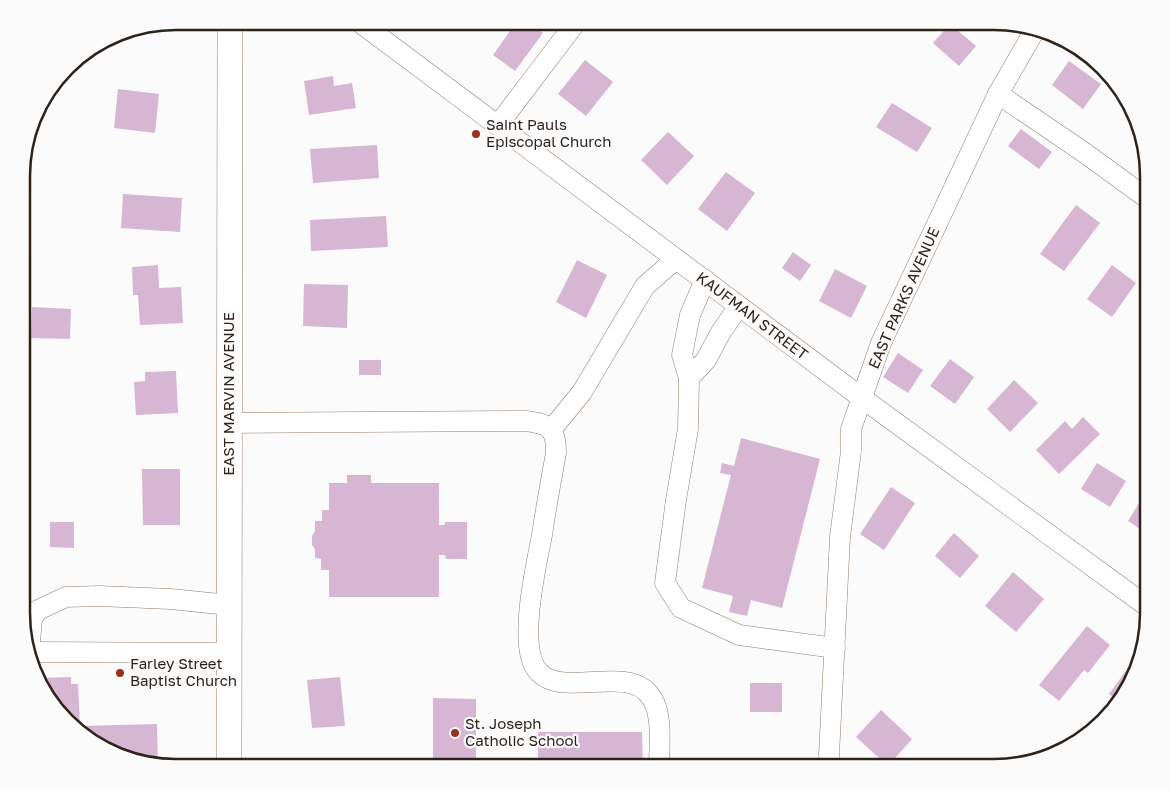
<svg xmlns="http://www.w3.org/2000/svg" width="1170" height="789" font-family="'Golos Text',sans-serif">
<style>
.building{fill:#d6b6d2}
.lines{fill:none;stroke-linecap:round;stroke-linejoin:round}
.minor-casing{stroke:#967c69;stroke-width:21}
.major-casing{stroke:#967c69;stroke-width:26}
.minor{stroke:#fff;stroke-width:20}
.major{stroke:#fff;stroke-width:25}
.poi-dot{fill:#9a301e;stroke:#fbfbfb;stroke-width:2}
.labels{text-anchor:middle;stroke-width:4.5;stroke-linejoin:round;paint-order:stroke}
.poi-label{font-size:15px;fill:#2e231b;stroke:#fbfbfb;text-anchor:start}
.street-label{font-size:15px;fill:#2e231b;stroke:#fbfbfb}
.rim{fill:none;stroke:#2e231b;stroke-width:2.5}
</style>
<rect width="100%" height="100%" fill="#fbfbfb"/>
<g class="building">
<polygon points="517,21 527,21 543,33 515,71 493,55"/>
<polygon points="950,24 976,46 959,66 933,43"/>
<polygon points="585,60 613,82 586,116 558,94"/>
<polygon points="1069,61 1101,84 1083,109 1052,85"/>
<polygon points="333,76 334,86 352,83 356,108 309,115 304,81"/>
<polygon points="118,89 159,94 155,133 114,128"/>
<polygon points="892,103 932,128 917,152 876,127"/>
<polygon points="1021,129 1052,152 1039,169 1008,146"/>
<polygon points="668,132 694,156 667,185 641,160"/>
<polygon points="377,145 379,178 313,183 310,149"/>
<polygon points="726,172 755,193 727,231 698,209"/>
<polygon points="123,194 182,198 180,232 121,228"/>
<polygon points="1076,205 1100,223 1064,271 1040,254"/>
<polygon points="386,216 388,247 311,251 310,220"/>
<polygon points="793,252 811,265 800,281 782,268"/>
<polygon points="577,260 607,275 586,318 556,302"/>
<polygon points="158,265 159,288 181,287 183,323 140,325 138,295 133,295 132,267"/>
<polygon points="1112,265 1136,283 1112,317 1087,299"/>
<polygon points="835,269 867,286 851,318 819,301"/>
<polygon points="304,284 348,285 347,328 303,326"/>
<polygon points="32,307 71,309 70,339 31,338"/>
<polygon points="898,353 923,370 908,393 883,377"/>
<polygon points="950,359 974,377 955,404 930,386"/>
<rect x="359" y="360" width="22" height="15"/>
<polygon points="176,371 178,413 136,415 134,382 145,381 145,372"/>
<polygon points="1014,380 1038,403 1010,432 987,409"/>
<polygon points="1083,417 1100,434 1059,474 1036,450 1065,421 1072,429"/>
<polygon points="741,438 820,459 782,608 751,600 747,616 729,612 733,596 702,588 731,475 720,473 722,463 734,466"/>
<polygon points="1097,463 1126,481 1110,507 1081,489"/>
<polygon points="142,469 180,469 180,525 143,525"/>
<polygon points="347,475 371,475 371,483 439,483 439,525 445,525 445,522 467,522 467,559 446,559 445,555 439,555 439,597 329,597 329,570 321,570 321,559 315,558 315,549 312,545 312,536 315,531 315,521 322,521 322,510 329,510 329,483 347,483"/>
<polygon points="891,487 915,503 884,550 860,534"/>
<polygon points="1148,488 1148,534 1128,521"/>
<polygon points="50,522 74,522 74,548 50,547"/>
<polygon points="954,533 979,556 960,578 935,556"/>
<polygon points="1013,572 1044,599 1016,632 985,606"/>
<polygon points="1087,626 1110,645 1088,673 1084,670 1059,701 1039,685"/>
<polygon points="1133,661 1139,665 1120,702 1109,694"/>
<polygon points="71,677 71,684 78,684 80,726 157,724 158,766 126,759 82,736 42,691 38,678"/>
<polygon points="340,677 345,726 312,728 307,680"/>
<rect x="750" y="683" width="32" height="29"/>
<polygon points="433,698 476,699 476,768 433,768"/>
<polygon points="881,710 912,739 888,766 856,737"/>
<polygon points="538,732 642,732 643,768 538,768"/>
</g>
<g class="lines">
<defs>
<g id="minor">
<polyline points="358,21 862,398 1148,607"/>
<polyline points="998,94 1082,151 1148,199"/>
<polyline points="498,125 577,21"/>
<polyline points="705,280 690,315 682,355 689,378 706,360 721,332 739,306"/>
<polyline points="689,378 688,429 676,500 665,583 681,608 739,635 835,648"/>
<path d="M229,423L526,421C550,424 556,428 556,453C551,480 546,508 542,535C536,566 519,640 535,667C558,706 639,654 656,707C662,725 659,748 659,768"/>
<polyline points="551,430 582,392 645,286 676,259"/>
<polyline points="29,651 32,620 36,611 66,597 99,596 171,599 229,605"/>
<polyline points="29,652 229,653"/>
<polyline points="831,768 829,755 840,537 851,451 851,429 881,343 998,94 1036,28"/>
</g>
<polyline id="major" points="229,767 230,21"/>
</defs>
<use href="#minor" class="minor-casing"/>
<use href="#major" class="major-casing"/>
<use href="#minor" class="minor"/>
<use href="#major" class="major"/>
</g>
<g class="poi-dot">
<circle cx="476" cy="134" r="5"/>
<circle cx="120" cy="673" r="5"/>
<circle cx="455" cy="733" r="5"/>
</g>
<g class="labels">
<g class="poi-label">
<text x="486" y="130">Saint Pauls<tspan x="486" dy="17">Episcopal Church</tspan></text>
<text x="130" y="669">Farley Street<tspan x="130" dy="17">Baptist Church</tspan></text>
<text x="465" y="729">St. Joseph<tspan x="465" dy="17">Catholic School</tspan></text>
</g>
<g class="street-label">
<text transform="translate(904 298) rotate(-66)" y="5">EAST PARKS AVENUE</text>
<text transform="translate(752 316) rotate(37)" y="5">KAUFMAN STREET</text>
<text transform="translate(229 394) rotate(-90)" y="5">EAST MARVIN AVENUE</text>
</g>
</g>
<path d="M0 0H1170V789H0ZM176 30H994A146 146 0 0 1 1140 176V613A146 146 0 0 1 994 759H176A146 146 0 0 1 30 613V176A146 146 0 0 1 176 30Z" fill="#fbfbfb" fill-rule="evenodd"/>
<path class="rim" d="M176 30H994A146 146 0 0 1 1140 176V613A146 146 0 0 1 994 759H176A146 146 0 0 1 30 613V176A146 146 0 0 1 176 30Z"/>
</svg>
